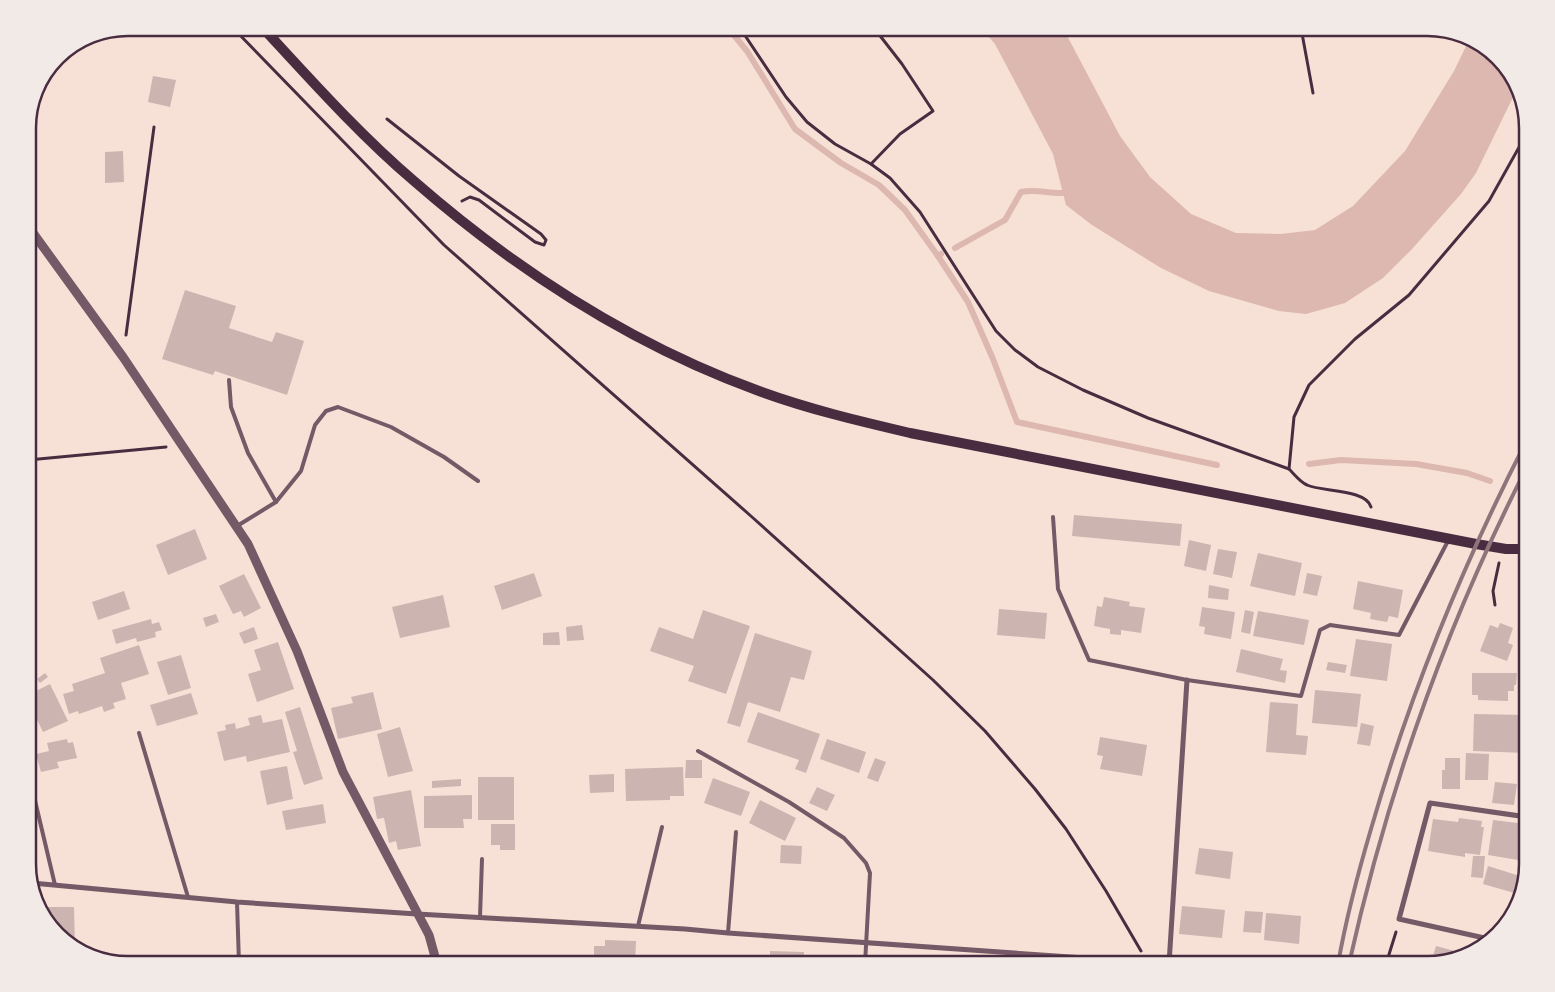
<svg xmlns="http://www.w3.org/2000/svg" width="1555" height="992" font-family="Lora,serif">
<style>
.water{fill:#dcb8b0}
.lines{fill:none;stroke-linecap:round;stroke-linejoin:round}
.stream{stroke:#dcb8b0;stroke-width:6}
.building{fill:#ccb4b1}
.path{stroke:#4a2c40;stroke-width:3}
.service{stroke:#755966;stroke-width:4}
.minor{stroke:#755966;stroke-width:5}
.tertiary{stroke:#755966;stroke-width:9}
.secondary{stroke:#4a2c40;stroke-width:10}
.rail{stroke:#8f747c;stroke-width:4}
.rim{fill:none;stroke:#4a2c40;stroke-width:2.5}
</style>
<rect width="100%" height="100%" fill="#f7e1d7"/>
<polygon class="water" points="981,28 1063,28 1120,136 1150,177 1191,214 1236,233 1281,234 1315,230 1353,206 1405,151 1454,71 1469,40 1483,44 1514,78 1517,89 1476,173 1461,194 1412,249 1383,278 1345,303 1306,314 1279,311 1209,291 1161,268 1092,225 1066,205 1053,154 995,44"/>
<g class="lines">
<g class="stream">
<polyline points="728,28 747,51 795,129 841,163 879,185 905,210 938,256 941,254"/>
<path d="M955,248L1005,220L1021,192C1039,188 1053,196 1071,192"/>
<polyline points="938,256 968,302 993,359 1017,422 1217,465"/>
<polyline points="1309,464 1341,460 1416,464 1467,473 1490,481"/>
</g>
</g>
<g class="building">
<polygon points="153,76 176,80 170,107 148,102"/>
<polygon points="123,151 124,182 105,183 105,152"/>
<polygon points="185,290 236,306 229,328 272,342 276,332 304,341 287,395 215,371 213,375 162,359"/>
<polygon points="1074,515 1182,524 1180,546 1072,536"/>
<polygon points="195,529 207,559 168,575 156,545"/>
<polygon points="1189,540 1211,545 1206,571 1184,566"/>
<polygon points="1218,549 1237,552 1232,578 1213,574"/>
<polygon points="1258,553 1302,563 1295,596 1250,586"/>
<polygon points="534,573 542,596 502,610 494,586"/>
<polygon points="1307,573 1322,576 1317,596 1303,593"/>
<polygon points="244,574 261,608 244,617 241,611 233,614 219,586"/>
<polygon points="1358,581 1403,590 1398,618 1389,616 1387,622 1370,619 1371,613 1353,609"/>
<polygon points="1209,585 1229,589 1228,600 1208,598"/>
<polygon points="124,591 130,609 98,620 92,602"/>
<polygon points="443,595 450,627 400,638 392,607"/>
<polygon points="1104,597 1130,602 1129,606 1145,608 1141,633 1121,630 1121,635 1110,634 1110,629 1094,626 1097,606 1102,607"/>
<polygon points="1202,607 1235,612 1231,639 1204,634 1205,627 1199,626"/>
<polygon points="999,609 1047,613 1045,639 997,635"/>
<polygon points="703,610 750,626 726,694 688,681 694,666 650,651 659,627 693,639"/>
<polygon points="1245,610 1254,612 1250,634 1241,632"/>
<polygon points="1258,611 1309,620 1304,645 1253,636"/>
<polygon points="216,614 219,622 206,627 203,618"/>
<polygon points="151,619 152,624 159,622 162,630 155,632 156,637 137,642 136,638 116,644 112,630"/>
<polygon points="1500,623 1513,628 1508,643 1513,645 1507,661 1480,651 1490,625 1498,628"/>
<polygon points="582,625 584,640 567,641 566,627"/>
<polygon points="254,627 258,639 244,644 239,633"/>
<polygon points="559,632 560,645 543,645 543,633"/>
<polygon points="755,633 812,651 804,680 791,677 780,712 748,702 740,727 727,723"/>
<polygon points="1356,639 1392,644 1387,681 1350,676"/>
<polygon points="278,642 294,689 257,702 248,674 261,670 254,650"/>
<polygon points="139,645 149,674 121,683 126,699 113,703 115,708 104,712 102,706 79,714 78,711 69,714 63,694 74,691 72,684 105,673 100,658"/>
<polygon points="1241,649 1283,659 1280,670 1287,671 1285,683 1236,672"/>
<polygon points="181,655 191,688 168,695 157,662"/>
<polygon points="1328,662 1347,665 1345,673 1326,670"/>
<polygon points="45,673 48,677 40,683 37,679"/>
<polygon points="1472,673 1517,673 1516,685 1514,685 1514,691 1508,691 1508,701 1478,700 1478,695 1472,695"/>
<polygon points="50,684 68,721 43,732 28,701 28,695"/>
<polygon points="1315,690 1361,694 1357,727 1312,723"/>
<polygon points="373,692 382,729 338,739 331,708 353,703 351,697"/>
<polygon points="191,693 198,714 157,726 150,705"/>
<polygon points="1270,702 1298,704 1296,735 1308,736 1306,755 1266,752"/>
<polygon points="300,707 323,779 304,785 293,752 297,751 285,712"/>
<polygon points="758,712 820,734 806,773 795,769 799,760 747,742"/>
<polygon points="1474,714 1527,715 1527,753 1473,751"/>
<polygon points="261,715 263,723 282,719 290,752 247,762 246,756 224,761 217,732 226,730 225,725 235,723 236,729 250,725 248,718"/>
<polygon points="1361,723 1374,726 1370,746 1357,744"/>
<polygon points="400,727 413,771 388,777 377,734"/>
<polygon points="1100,737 1147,745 1142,776 1100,769 1103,756 1097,755"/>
<polygon points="67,739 68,743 73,742 77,758 57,762 59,768 41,772 36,754 49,751 47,743"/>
<polygon points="827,739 866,752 859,773 820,759"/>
<polygon points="1466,753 1489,754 1488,780 1465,780"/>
<polygon points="875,758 886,762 878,782 867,778"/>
<polygon points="1445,758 1460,758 1460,789 1442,789 1442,770 1445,770"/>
<polygon points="686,760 702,760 702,778 685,778"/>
<polygon points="287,766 293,799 267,805 260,771"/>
<polygon points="683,767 684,796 670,796 670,800 626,801 625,769"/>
<polygon points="614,774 614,792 590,793 589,775"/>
<rect x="478" y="777" width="36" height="43"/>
<polygon points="713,778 750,792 741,816 704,803"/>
<polygon points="461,779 461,786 432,788 432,781"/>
<polygon points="1495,782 1517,784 1514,805 1492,803"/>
<polygon points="817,787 835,795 827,811 809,803"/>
<polygon points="411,790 421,846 398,850 396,841 389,843 384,818 377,819 373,797"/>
<polygon points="472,795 472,819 463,819 464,828 424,828 424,796"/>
<polygon points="760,800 796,818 785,841 749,823"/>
<polygon points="323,804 326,823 286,830 282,811"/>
<polygon points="1459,818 1482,821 1481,827 1484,827 1480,855 1465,853 1465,857 1428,851 1433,819 1458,822"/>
<polygon points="1493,820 1527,824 1527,855 1525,855 1524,861 1488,855"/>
<polygon points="491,824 515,824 515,850 500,850 500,845 491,845"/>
<polygon points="781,845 802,846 801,864 780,863"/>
<polygon points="1199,848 1233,852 1230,879 1195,874"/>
<polygon points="1473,856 1485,856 1483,878 1471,877"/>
<polygon points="1488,866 1523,877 1518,894 1483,884"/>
<polygon points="1182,906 1225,910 1222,938 1179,934"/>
<polygon points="46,907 74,907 75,948 46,919"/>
<polygon points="1245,911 1263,912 1261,933 1243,932"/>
<polygon points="1266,913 1301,916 1299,944 1264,940"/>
<polygon points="605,940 636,941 635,964 594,964 594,946 605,946"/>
<polygon points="1436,946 1466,954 1431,963"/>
<polygon points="770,951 804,952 803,964 770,964"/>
<polygon points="419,957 422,964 403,964"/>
</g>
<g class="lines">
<g class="path">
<polyline points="233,28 444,245 752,517 933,680 985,731 1035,789 1066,829 1106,891 1141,951"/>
<path d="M740,28L786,97L807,122L835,144L871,164L890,178L920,212L996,331L1015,350L1038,367L1083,390L1148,418L1289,469C1294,474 1300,482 1307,485C1322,492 1366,489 1371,507"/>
<polyline points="1301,28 1313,93"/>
<polyline points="387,119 459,176 541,234 546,240 544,245 535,242 479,200 470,197 462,201"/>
<polyline points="871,164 900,134 933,111 902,64 874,28"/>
<polyline points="126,335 154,127"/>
<polyline points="28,460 166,447"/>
<polyline points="1289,469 1294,417 1309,385 1355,339 1409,295 1489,201 1527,133"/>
<polyline points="1495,605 1493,591 1499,563"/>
<polyline points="1386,964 1396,932"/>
</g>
<g class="service">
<polyline points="229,380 231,407 248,453 276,502"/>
<polyline points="1053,517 1058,589 1089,660 1187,680 1301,696 1320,630 1330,625 1399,635 1449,539"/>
<polyline points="237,526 276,502 301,471 315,425 326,411 338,407 391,427 444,457 478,481"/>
<polyline points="139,733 188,897"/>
<polyline points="698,751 789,802 844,838 866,863 870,873 865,964"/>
<polyline points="28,771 55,885"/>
<polyline points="237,902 239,964"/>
<polyline points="480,917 482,859"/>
<polyline points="638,926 662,827"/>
<polyline points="728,933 736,832"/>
</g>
<g class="minor">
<polyline points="1527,609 1524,632 1527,663"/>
<polyline points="31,880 34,884 34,893"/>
<polyline points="32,883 237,902 417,914 685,929 728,933 1114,960 1158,964"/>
<polyline points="1489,939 1399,919 1430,803 1527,817"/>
<polyline points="1169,964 1187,680"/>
</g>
<polyline class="tertiary" points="28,226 123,357 248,544 297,651 343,772 429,935 437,964"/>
<path class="secondary" d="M263,28C311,80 359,134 414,181C515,269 632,345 759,391C808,409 859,421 910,433L1476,544L1506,549H1527"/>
<g class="rail">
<path d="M1338,964C1346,919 1358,873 1371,829C1410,694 1463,564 1527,440"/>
<path d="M1349,964C1388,789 1445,627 1527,467"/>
</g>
</g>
<path d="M0 0H1555V992H0ZM128 36H1427A92 92 0 0 1 1519 128V864A92 92 0 0 1 1427 956H128A92 92 0 0 1 36 864V128A92 92 0 0 1 128 36Z" fill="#f1eae7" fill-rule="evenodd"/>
<path class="rim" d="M128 36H1427A92 92 0 0 1 1519 128V864A92 92 0 0 1 1427 956H128A92 92 0 0 1 36 864V128A92 92 0 0 1 128 36Z"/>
</svg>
